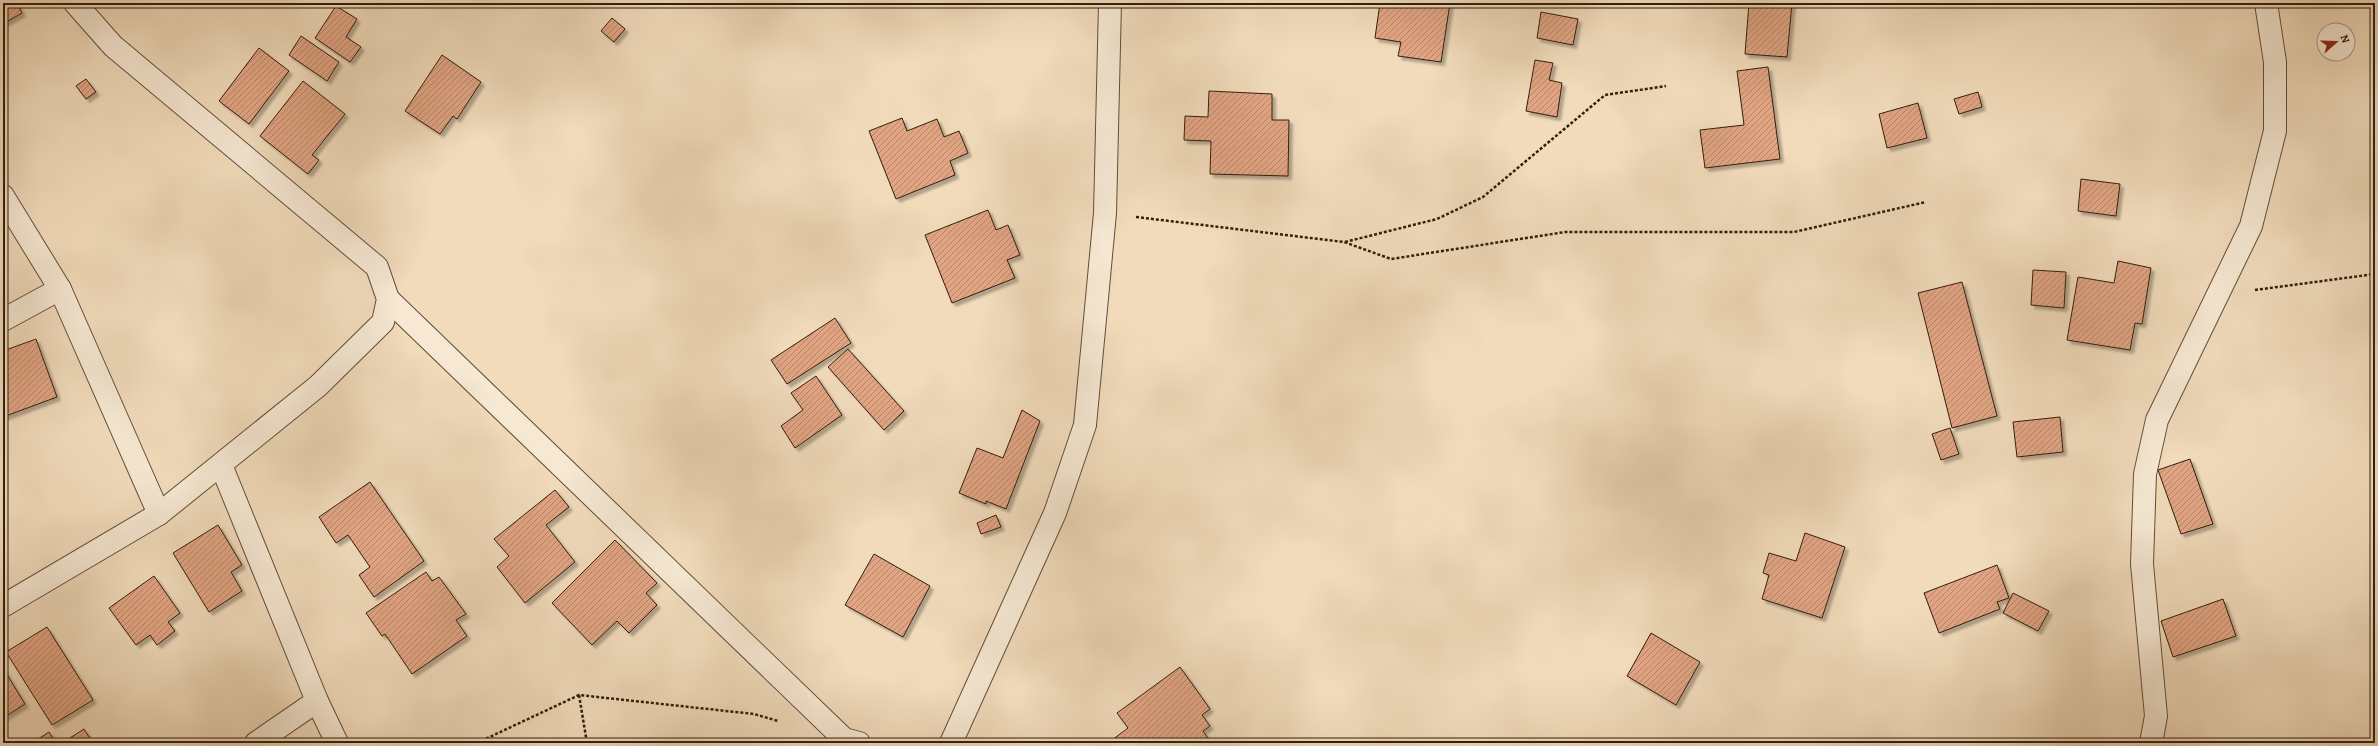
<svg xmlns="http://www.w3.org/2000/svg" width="2378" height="746" font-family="Alegreya,serif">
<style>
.building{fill:url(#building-hatch);stroke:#311e0d;filter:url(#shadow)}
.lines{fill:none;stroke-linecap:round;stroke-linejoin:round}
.street-casing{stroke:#614d38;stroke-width:24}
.path{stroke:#311e0d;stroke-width:2.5;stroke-dasharray:3 2;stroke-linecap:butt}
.street{stroke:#f6e8d3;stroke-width:22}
</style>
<defs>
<pattern id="building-hatch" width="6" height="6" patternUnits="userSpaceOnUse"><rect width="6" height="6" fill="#e2a584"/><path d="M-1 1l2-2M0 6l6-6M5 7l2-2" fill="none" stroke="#b8866a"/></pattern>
<filter id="shadow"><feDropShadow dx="3.5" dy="3.5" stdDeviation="1" flood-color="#0004"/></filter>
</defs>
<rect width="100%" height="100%" fill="#f1dbbb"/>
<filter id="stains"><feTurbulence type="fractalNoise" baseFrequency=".005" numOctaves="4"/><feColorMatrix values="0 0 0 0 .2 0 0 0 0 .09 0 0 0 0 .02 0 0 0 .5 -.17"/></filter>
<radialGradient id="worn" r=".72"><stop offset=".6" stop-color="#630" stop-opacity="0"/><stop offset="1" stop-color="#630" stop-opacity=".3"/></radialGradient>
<g class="building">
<polygon points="3,3 17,3 22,13 3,24"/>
<polygon points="1380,3 1450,3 1441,62 1398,56 1401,42 1375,38"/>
<polygon points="1749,3 1792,3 1787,57 1745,54"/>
<polygon points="336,6 357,19 346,37 361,47 350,62 315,38"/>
<polygon points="1541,12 1578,19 1573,45 1537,38"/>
<polygon points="612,18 625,29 614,42 601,31"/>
<polygon points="301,36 339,62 327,81 289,55"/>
<polygon points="259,48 289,71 249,124 219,101"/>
<polygon points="442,55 481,82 457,119 453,116 440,134 405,111"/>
<polygon points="1535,60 1553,63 1549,80 1562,83 1557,117 1526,111"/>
<polygon points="1768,67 1780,159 1705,168 1700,130 1744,125 1737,71"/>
<polygon points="86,79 96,92 86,99 76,86"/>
<polygon points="303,81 345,114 312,155 319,160 308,174 260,136"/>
<polygon points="1209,91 1272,94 1272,120 1289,120 1288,176 1210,174 1211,141 1184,140 1185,116 1208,117"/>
<polygon points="1978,92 1982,107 1959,114 1954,99"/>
<polygon points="1918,103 1927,138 1887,148 1879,114"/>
<polygon points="902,118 907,131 937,119 944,137 959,131 968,153 950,161 955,175 896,199 869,131"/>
<polygon points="2081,179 2120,184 2116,216 2078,211"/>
<polygon points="988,210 996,230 1008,225 1020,255 1007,260 1015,278 952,303 925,235"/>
<polygon points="2118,261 2151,268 2142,324 2135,323 2130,350 2067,340 2078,277 2114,283"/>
<polygon points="2033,270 2066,272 2064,308 2031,305"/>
<polygon points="1962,282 1997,416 1952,428 1918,293"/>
<polygon points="835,318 851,343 787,384 771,360"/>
<polygon points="36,339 57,397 3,417 3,351"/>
<polygon points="848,349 904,411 884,430 828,367"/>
<polygon points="816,376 842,415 795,448 781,426 803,410 791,393"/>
<polygon points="1022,410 1040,421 1006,509 986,501 986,504 959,493 977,448 1003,458"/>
<polygon points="2060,417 2063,452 2017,457 2013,422"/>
<polygon points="1950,428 1959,454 1941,460 1932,434"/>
<polygon points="2190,459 2213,524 2181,534 2158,470"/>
<polygon points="370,482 424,561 374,597 359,575 370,567 348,535 336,543 319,517"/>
<polygon points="555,490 569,507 546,525 575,562 525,603 497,567 509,556 494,539"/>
<polygon points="996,515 1001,527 981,534 977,523"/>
<polygon points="218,525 242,565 231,572 242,591 209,612 173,553"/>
<polygon points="1805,533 1845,547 1822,618 1762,599 1769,575 1763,573 1769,553 1796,561"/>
<polygon points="615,540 657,583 646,593 657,605 629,633 617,621 592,645 552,603"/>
<polygon points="874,554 930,586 903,637 845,605"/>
<polygon points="1997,565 2009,598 1997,602 2000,609 1939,633 1924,593"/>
<polygon points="426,572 432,581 439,577 466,614 456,620 467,636 412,674 385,634 382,636 366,613"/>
<polygon points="154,576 180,613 168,622 175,631 157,645 150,635 136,645 109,608"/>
<polygon points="2013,593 2049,611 2038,631 2003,613"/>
<polygon points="2223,599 2236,636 2173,657 2161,621"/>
<polygon points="47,627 93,700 52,725 6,652"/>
<polygon points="1651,633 1700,662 1676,705 1627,676"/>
<polygon points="1180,667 1210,709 1202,715 1210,726 1203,731 1211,743 1108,743 1128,728 1117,713"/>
<polygon points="3,668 25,704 3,718"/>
<polygon points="84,729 93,743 62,743"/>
<polygon points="49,732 56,743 32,743"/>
</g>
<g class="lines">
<defs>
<g id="street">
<polyline points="3,196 60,289 159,514"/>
<polyline points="388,299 844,739 859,743"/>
<polyline points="3,320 60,289"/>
<polyline points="221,465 317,701 337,743"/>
<polyline points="3,606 159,514 318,386 383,322 388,299 377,267 113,46 75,3"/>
<polyline points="256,743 317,701"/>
<polyline points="951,743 1055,513 1085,425 1105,213 1110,3"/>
<polyline points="2151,743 2156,716 2142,564 2145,474 2157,420 2251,226 2275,131 2275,62 2266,3"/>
</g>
</defs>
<use href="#street" class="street-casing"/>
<g class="path">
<polyline points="1136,217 1344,242 1391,259 1565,232 1794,232 1926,202"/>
<polyline points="1345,242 1437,219 1483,197 1605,95 1666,86"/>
<polyline points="2255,290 2375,274"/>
<polyline points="579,695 587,743"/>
<polyline points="477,743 579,695 754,714 778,721"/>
</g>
<use href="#street" class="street"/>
</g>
<rect width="2378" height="746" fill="none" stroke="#f1dbbb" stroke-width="16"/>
<rect x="4" y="4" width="2370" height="738" fill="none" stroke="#311e0d" stroke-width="2"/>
<rect x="8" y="8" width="2362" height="730" fill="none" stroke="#311e0d"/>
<g transform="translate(2336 42) rotate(70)"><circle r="19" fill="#f6e8d3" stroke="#a79784"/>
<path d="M0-3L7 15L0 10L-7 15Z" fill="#8f2418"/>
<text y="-6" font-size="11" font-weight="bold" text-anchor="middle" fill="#311e0d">N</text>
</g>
<rect width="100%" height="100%" filter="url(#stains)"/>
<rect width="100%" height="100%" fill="url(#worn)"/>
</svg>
